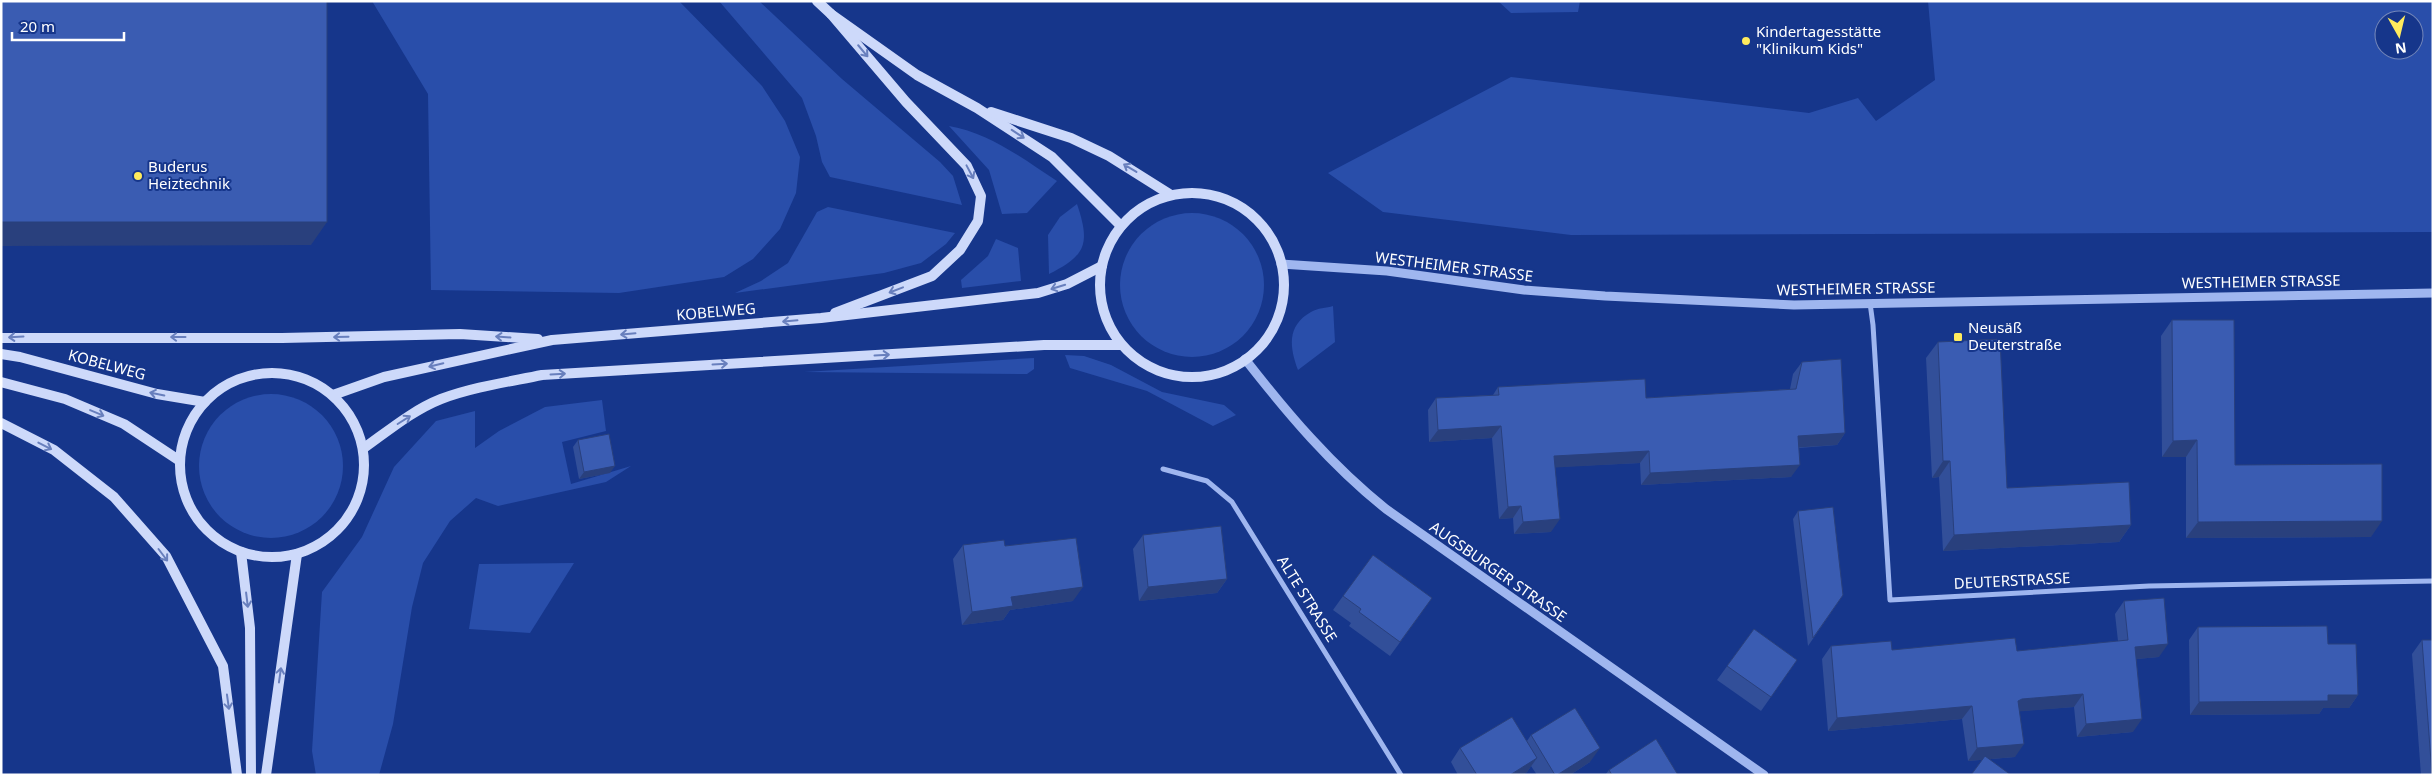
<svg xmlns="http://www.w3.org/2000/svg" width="2434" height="776" font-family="'Noto Sans',sans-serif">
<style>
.green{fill:#294eaa;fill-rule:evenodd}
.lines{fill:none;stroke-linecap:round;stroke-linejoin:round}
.minor{stroke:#9fb6ef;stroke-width:5}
.tertiary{stroke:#9fb6ef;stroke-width:9}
.secondary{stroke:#cdd9fa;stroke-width:10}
.wall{fill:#324f99}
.shaded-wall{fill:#29407d}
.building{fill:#3a5cb2;stroke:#29407d}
.oneway{stroke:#687fbd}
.poi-dot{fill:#ffeb5d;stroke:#16368b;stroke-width:2}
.labels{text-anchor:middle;stroke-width:4;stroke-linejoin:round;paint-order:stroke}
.poi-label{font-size:15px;fill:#fff;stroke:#16368b;text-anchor:start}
.street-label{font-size:15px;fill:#fff;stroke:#16368b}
</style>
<rect width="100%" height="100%" fill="#16368b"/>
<g class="green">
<polygon points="372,1 679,1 762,86 785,121 800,157 796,193 780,229 753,259 724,277 619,293 431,290 428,94"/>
<polygon points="719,1 759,1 842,79 940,162 953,176 962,205 830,177 822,162 816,136 802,98"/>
<polygon points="1498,1 1580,1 1578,12 1511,13"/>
<path d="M1928,1H2433V232L1571,235L1383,212L1328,173L1511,77L1809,113L1858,98L1876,121L1935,80ZM2384,20H2414V50H2384Z"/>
<path d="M949,126C990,133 1023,159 1057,181L1027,213L1002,214L989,170Z"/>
<path d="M1077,204C1090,243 1087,255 1049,274L1048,235L1060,217Z"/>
<polygon points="828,207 955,233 946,244 921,263 884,273 735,293 761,281 788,263 817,212"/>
<circle cx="1192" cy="285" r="72"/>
<polygon points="996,239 1018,248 1021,281 962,288 961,280 988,256"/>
<path d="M1333,306L1335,342L1298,370C1290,348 1286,326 1311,312C1317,308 1327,308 1333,306Z"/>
<polygon points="1065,355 1084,356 1111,365 1162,392 1224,405 1236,415 1213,426 1147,391 1070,368"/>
<polygon points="1034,358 1034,369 1027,374 804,372"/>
<circle cx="271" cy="466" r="72"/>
<polygon points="602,400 606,431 562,442 571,484 631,466 606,482 498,506 476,498 450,521 423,563 412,607 393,724 379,775 316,775 312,751 322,592 362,537 394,467 436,421 475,411 475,448 499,431 545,407"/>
<polygon points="574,563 530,633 469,629 479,564"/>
</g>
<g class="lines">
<g class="minor">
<polyline points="1870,303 1873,325 1890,600 2149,586 2433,581"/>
<polyline points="1163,469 1207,481 1232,502 1401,775"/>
</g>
<g class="tertiary">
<polyline points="1281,264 1387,271 1524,290 1605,296 1794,305 2433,293"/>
<path d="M1245,359C1288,414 1331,465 1386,509L1764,775"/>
</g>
<g class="secondary">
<polyline points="817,1 831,14 917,75 977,108 1052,157 1121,226"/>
<polyline points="831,14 906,102 967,166 981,196 978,221 960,250 932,276 835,313"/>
<polyline points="991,112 1071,138 1109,156 1171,195"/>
<circle cx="1192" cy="285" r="92"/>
<polyline points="1,338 282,338 460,334 538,339"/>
<polyline points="1,354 20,357 157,394 205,402"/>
<circle cx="272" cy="465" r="92"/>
<polyline points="1,382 65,399 124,424 180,461"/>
<polyline points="333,395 384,377 552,340 821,318 1038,293 1067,284 1102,266"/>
<polyline points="1,423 54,450 114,497 166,556 223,666 237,775"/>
<path d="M364,448C388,431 413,410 441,399C473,387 508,382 542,375L1044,345H1121"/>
<polyline points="241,552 250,628 251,775"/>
<polyline points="266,775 297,554"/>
</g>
</g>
<g class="wall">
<polygon points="2172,320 2235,465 2371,537 2186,538 2186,457 2162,457 2161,336"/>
<polygon points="1938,342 2007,488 2131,525 2119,542 1943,551 1939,477 1932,478 1926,358"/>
<polygon points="1802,362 1845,433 1837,445 1799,448 1791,477 1641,485 1640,463 1555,467 1551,532 1514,534 1513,518 1499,519 1492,438 1429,442 1428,410 1436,398 1493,395 1498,387 1646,398 1790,389 1793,374"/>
<polygon points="578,440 610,473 579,479 573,447"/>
<polygon points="1798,511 1843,595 1808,646 1793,519"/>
<polygon points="1143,535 1227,579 1217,593 1139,601 1133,549"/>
<polygon points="963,545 1005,546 1073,601 1010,610 1003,620 962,625 953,559"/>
<polygon points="1343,596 1422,612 1390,656 1349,626 1351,623 1333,610"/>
<polygon points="2124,601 2159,657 2136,659 2133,732 2077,737 2074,707 2019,711 2015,757 1968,761 1962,719 1828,731 1822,659 1831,646 1892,650 2017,651 2118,641 2115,614"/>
<polygon points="2198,627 2328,644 2358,695 2349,708 2323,708 2319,714 2190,715 2189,640"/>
<polygon points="1754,629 1797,660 1761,711 1717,680"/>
<polygon points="2422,640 2433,775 2421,775 2412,654"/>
<polygon points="1531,735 1590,762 1570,775 1537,775 1531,766 1527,772 1523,775 1458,775 1451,762 1460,748 1527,741"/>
<polygon points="1609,770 1678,775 1605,775"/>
</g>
<g class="shaded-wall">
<polygon points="1,222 327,222 311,245 1,246"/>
<polygon points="1501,426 1492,438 1429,442 1438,430"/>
<polygon points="1845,433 1837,445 1789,448 1798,436"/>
<polygon points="2197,440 2186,457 2162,457 2173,441"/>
<polygon points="1649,451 1640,463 1546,468 1554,456"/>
<polygon points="1943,461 1950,461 1939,477 1932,478"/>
<polygon points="1800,465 1791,477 1641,485 1650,473"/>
<polygon points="615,466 610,473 579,479 584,472"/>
<polygon points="1521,506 1513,518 1499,519 1508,507"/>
<polygon points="1560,519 1551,532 1514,534 1523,522"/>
<polygon points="2382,521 2371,537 2186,538 2198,522"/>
<polygon points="2131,525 2119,542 1943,551 1954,535"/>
<polygon points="1227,579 1217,593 1139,601 1148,587"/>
<polygon points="1083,587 1073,601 1010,610 1003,620 962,625 972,612 1011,597"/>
<polygon points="2168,644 2159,657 2126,660 2135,647"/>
<polygon points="2083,694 2074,707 2013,712 2018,701 2022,699"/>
<polygon points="2328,695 2358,695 2349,708 2323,708 2319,714 2190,715 2199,702"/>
<polygon points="1972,706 1962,719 1828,731 1837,718"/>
<polygon points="2142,719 2133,732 2077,737 2086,724"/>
<polygon points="2024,744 2015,757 1968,761 1977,748"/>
<polygon points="1600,748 1590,762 1570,775 1557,775"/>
<polygon points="1537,758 1527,772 1523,775 1510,775"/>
</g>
<g class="building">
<rect x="1" y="1" width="326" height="221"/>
<polygon points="2172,320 2234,320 2235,465 2382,464 2382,521 2198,522 2197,440 2173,441"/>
<polygon points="2000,339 2007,488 2129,482 2131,525 1954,535 1950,461 1943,461 1938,342"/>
<polygon points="1841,359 1845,433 1798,436 1800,465 1650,473 1649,451 1554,456 1560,519 1523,522 1521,506 1508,507 1501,426 1438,430 1436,398 1499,395 1498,387 1645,379 1646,398 1796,389 1802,362"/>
<polygon points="609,434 615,466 584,472 578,440"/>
<polygon points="1833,507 1843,595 1813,638 1798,511"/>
<polygon points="1221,526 1227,579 1148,587 1143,535"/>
<polygon points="1076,538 1083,587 1011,597 1013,606 972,612 963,545 1004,540 1005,546"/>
<polygon points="1373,555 1432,598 1400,642 1359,612 1361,609 1343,596"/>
<polygon points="2164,598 2168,644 2135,647 2142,719 2086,724 2083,694 2022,699 2018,701 2024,744 1977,748 1972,706 1837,718 1831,646 1891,641 1892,650 2015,638 2017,651 2128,640 2124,601"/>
<polygon points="2327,626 2328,644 2356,644 2358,695 2328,695 2328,701 2199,702 2198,627"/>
<polygon points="1754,629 1797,660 1771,697 1727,666"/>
<polygon points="2422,640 2433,640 2433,775 2432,775"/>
<polygon points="1575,708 1600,748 1557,775 1555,775 1531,735"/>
<polygon points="1512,717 1537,758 1510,775 1477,775 1460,748"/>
<polygon points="1656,739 1678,775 1612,775 1609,770"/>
<polygon points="1985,756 2011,775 1971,775"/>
</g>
<defs><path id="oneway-shaft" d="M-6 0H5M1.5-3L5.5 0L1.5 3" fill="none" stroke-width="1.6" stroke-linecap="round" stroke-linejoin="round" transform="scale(1.25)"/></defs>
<g class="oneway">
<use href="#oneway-shaft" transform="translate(863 51) rotate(50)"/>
<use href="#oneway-shaft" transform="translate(1018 134) rotate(33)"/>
<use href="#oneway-shaft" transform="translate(1130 168) rotate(-149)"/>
<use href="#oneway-shaft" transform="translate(970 172) rotate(62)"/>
<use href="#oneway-shaft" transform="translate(1058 287) rotate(163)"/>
<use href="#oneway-shaft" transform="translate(896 290) rotate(159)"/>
<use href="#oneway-shaft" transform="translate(790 321) rotate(175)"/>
<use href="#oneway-shaft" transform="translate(628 334) rotate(175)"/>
<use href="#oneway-shaft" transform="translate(16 337) rotate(177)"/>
<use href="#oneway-shaft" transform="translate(178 337) rotate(-180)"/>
<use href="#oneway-shaft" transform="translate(341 337) rotate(179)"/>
<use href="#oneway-shaft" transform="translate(503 337) rotate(-176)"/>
<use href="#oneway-shaft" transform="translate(882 355) rotate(-3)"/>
<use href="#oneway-shaft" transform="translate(720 364) rotate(-3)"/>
<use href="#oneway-shaft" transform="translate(436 365) rotate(167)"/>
<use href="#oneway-shaft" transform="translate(558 374) rotate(-3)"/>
<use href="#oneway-shaft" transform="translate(157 394) rotate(-168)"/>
<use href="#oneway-shaft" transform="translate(97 413) rotate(23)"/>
<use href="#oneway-shaft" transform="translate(404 420) rotate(-32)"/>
<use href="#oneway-shaft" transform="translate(45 446) rotate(27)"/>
<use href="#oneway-shaft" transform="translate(163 555) rotate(53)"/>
<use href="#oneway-shaft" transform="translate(247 600) rotate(83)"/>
<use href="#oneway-shaft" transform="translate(280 675) rotate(-82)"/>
<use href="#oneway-shaft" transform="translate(228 702) rotate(82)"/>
</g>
<g class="poi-dot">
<circle cx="1746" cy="41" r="5"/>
<circle cx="138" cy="176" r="5"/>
<rect x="1953" y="332" width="10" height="10" rx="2.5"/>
</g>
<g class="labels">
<g class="poi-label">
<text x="1756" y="37">Kindertagesstätte<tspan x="1756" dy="17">"Klinikum Kids"</tspan></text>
<text x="148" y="172">Buderus<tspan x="148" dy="17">Heiztechnik</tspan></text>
<text x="1968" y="333">Neusäß<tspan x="1968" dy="17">Deuterstraße</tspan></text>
</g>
<g class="street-label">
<text transform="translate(1454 267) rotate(7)" y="5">WESTHEIMER STRASSE</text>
<text transform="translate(2261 282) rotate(-1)" y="5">WESTHEIMER STRASSE</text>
<text transform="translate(1856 289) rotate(-1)" y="5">WESTHEIMER STRASSE</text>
<text transform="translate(716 312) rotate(-5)" y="5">KOBELWEG</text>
<text transform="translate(107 365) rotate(15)" y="5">KOBELWEG</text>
<text transform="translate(1498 572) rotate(35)" y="5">AUGSBURGER STRASSE</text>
<text transform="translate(2012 581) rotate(-3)" y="5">DEUTERSTRASSE</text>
<text transform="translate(1307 599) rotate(58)" y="5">ALTE STRASSE</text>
</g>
</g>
<rect width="2434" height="776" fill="none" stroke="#ffffff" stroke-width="5"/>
<g transform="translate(2399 35) rotate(172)"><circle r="24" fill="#16368b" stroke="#7386b9"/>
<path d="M0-4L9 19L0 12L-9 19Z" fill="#ffeb5d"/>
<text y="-8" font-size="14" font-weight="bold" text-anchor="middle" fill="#ffffff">N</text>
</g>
<path d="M12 32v8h112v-8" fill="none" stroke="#ffffff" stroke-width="2.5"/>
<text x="20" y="32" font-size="15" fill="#ffffff" stroke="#16368b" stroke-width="4" paint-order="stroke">20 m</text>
</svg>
